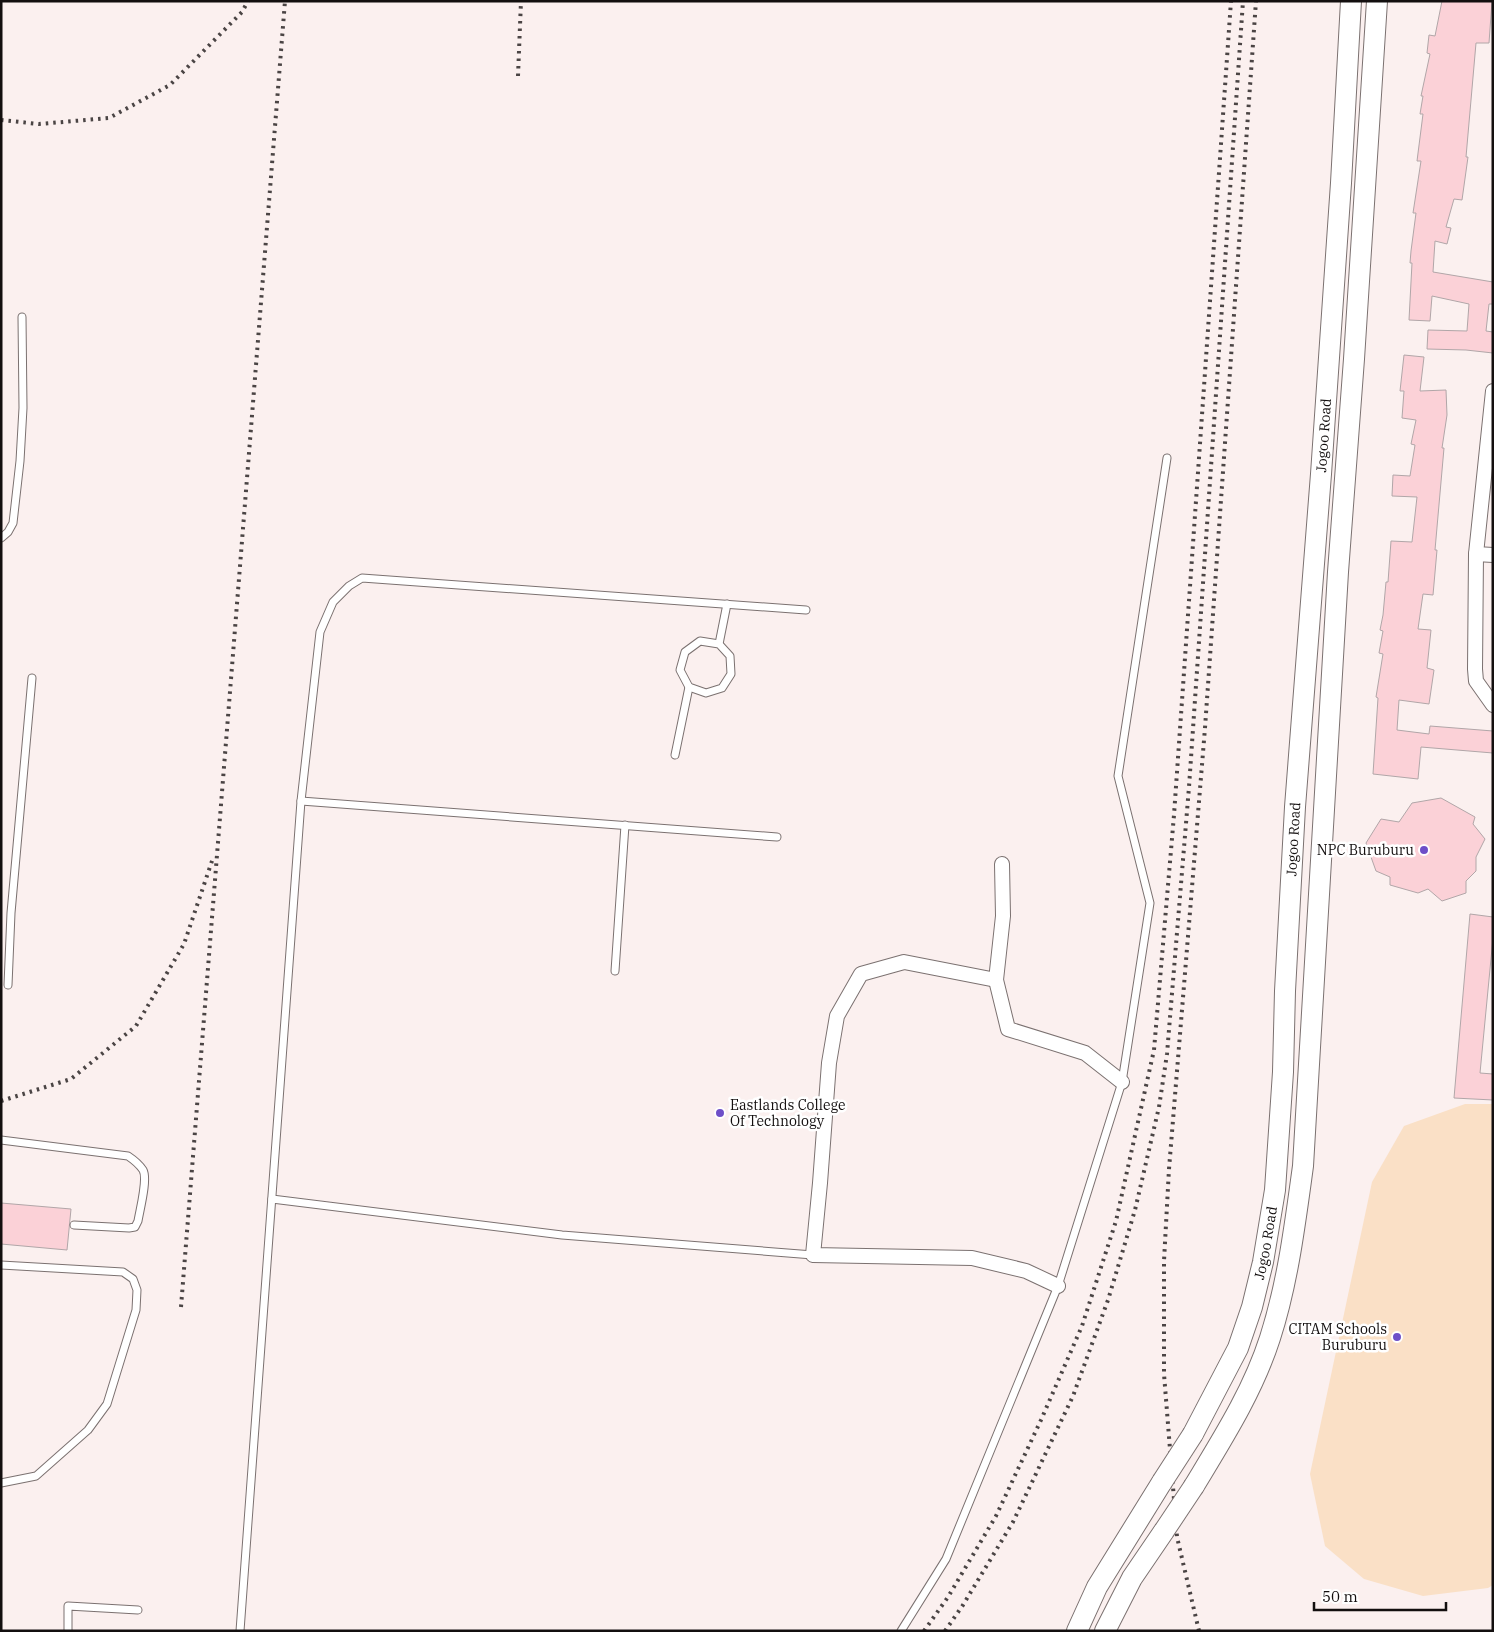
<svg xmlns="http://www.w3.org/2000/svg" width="1494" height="1632" font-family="'IBM Plex Serif',serif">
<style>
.green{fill:#fae0c6}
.building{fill:#fbd1d7;stroke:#b1a6a8}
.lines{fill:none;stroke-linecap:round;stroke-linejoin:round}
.service-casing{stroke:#7b7170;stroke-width:9}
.minor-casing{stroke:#7b7170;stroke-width:16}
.secondary-casing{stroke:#7b7170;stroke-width:22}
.service{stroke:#fff;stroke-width:7}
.minor{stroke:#fff;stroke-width:14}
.secondary{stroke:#fff;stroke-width:20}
.rail{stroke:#4a4444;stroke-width:4;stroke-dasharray:2.5 5;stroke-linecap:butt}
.secondary-bridge-casing{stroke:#7b7170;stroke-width:22;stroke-linecap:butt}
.secondary-bridge{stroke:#fff;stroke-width:20}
.poi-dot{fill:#6e4fc8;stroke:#fff;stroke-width:2}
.labels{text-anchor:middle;stroke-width:5;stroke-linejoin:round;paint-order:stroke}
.street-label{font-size:14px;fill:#130f0f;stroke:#fff}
.poi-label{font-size:14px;fill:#130f0f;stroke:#fff;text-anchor:end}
</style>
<rect width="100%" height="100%" fill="#fbf0ef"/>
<polygon class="green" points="1465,1104 1493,1104 1493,1585 1488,1588 1423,1596 1364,1579 1325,1546 1310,1474 1372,1182 1404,1126"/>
<g class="building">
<polygon points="1442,1 1492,1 1489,43 1476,43 1466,157 1468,157 1462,200 1454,199 1446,227 1451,228 1447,244 1435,241 1433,272 1493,282 1493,304 1489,304 1486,331 1493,332 1493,353 1466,350 1427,349 1428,330 1467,331 1469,304 1432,296 1430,321 1409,320 1412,263 1410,263 1411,251 1416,213 1413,213 1421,161 1417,161 1423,114 1420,114 1423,96 1421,96 1430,54 1427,53 1429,35 1435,36"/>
<polygon points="1404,355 1424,357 1420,391 1446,390 1447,415 1442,448 1444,448 1435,550 1437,550 1433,595 1423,594 1418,629 1431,630 1427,668 1434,670 1429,704 1399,700 1397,730 1429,734 1430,726 1493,731 1493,753 1421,747 1418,779 1373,774 1378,698 1376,697 1383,654 1379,653 1383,631 1380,630 1383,615 1386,582 1388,582 1391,541 1412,542 1417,497 1392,496 1393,475 1410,476 1415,445 1411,444 1416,420 1402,418 1404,391 1400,391"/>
<polygon points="1441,798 1475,817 1473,824 1485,839 1476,857 1476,871 1466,881 1466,893 1442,901 1428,889 1418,893 1390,885 1390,877 1376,871 1366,843 1381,819 1399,822 1412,803"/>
<polygon points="1470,914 1493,917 1493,938 1480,1073 1493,1074 1493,1100 1454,1098"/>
<polygon points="1,1203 71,1209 67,1250 1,1244"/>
</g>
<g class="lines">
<defs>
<g id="service">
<polyline points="1,538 8,532 13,523 20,461 23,408 22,317"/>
<polygon points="700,641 719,644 730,656 731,674 722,688 706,693 689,687 680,670 685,652"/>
<polyline points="719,644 727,604"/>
<polyline points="675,755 689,687"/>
<polyline points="301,801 777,837"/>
<polyline points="615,971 625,825"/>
<polyline points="8,985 11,913 32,678"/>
<path d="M1,1140L128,1156C134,1160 139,1164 143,1170C148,1179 140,1209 138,1221L135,1227L129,1228L74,1225"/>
<polyline points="272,1199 562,1235 813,1255"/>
<polyline points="1,1265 123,1272 133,1279 137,1290 136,1310 107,1404 88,1430 36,1476 1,1483"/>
<polyline points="68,1631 68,1606 138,1610"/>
<polyline points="240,1631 301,801 320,632 333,602 349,586 362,578 806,610"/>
<polyline points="901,1631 946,1559 1058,1286 1122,1082 1150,903 1118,776 1167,458"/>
</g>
<g id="minor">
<polyline points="1493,391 1476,554 1475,669 1476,681 1493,705"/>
<polyline points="1476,554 1493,555"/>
<polyline points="1002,864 1003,916 996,980 1008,1029 1085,1053 1122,1082"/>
<polyline points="996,980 904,962 861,974 837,1016 829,1063 820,1183 813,1255 972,1258 1026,1271 1058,1286"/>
</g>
<g id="secondary">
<path id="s1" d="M1193,1434L1238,1348L1252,1307L1263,1262L1275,1190L1283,1072L1285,991L1295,807L1321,474L1341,183L1351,1"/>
<path d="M1194,1486C1223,1438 1253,1391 1270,1338C1288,1282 1295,1224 1303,1166L1338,572L1354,359L1377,1"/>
<polyline points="1077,1631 1097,1587 1162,1482"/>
<polyline points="1105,1631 1132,1578 1164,1531"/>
</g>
</defs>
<use href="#service" class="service-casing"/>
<use href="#minor" class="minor-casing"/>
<use href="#secondary" class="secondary-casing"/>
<use href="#service" class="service"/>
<use href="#minor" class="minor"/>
<use href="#secondary" class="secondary"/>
<g class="rail">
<polyline points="518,76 521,1"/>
<polyline points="1,120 39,124 109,118 170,85 242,12 248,1"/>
<polyline points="1,1101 71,1079 136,1026 184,944 213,858"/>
<polyline points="181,1307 285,1"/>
<polyline points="924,1631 948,1597 996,1516 1041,1420 1082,1326 1116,1221 1154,1050 1174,815 1231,1"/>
<polyline points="945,1631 963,1605 1013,1522 1073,1396 1108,1300 1135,1210 1159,1107 1167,1054 1189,787 1243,1"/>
<polyline points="1199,1631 1177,1537 1164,1374 1164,1261 1169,1169 1205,728 1256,1"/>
</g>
<defs>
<g id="secondary-bridge">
<polyline points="1162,1482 1193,1434"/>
<polyline points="1164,1531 1194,1486"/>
</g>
</defs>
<use href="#secondary-bridge" class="secondary-bridge-casing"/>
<use href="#secondary-bridge" class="secondary-bridge"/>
</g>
<g class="poi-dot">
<circle cx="1424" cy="850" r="5"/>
<circle cx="720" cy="1113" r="5"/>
<circle cx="1397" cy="1337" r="5"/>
</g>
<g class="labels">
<g class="street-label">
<text dy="5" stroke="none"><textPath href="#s1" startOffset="1016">Jogoo Road</textPath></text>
<text dy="5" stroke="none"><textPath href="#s1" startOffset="611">Jogoo Road</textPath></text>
<text dy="5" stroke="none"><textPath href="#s1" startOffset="206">Jogoo Road</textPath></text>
</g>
<g class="poi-label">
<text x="1414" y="855">NPC Buruburu</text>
<text x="730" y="1110" text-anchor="start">Eastlands College<tspan x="730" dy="16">Of Technology</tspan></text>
<text x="1387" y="1334">CITAM Schools<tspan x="1387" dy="16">Buruburu</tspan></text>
</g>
</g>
<rect width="1494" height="1632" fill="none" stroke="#130f0f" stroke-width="5"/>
<path d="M1314 1602v8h132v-8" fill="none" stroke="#130f0f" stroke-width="2.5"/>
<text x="1322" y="1602" font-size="15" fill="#130f0f" stroke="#ffffff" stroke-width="4" paint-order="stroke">50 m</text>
</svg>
